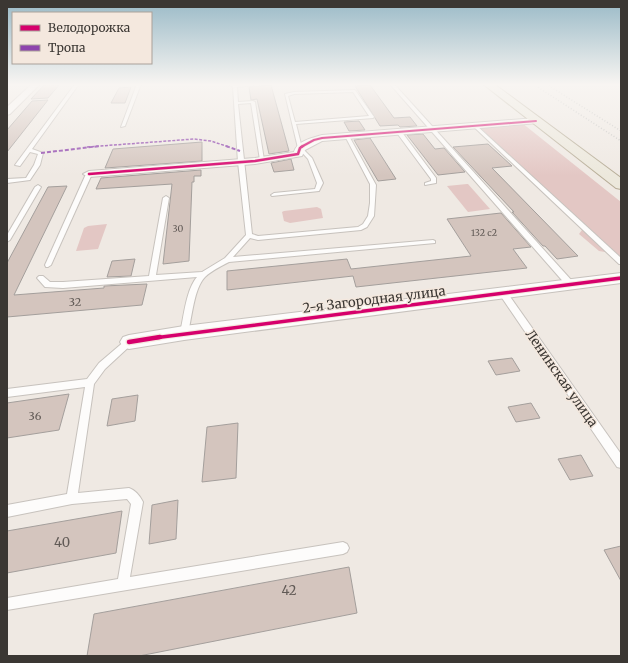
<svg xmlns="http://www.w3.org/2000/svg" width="628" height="663" font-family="Merriweather,serif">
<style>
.green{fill:#e3c7c4}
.building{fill:#d4c5be;stroke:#a49f9c}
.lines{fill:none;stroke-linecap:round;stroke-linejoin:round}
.service-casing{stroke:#c7c2bd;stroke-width:2}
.minor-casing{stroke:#c7c2bd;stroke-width:2}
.primary-casing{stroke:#b5ab95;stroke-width:2}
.service{fill:#fdfcfb;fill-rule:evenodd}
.minor{fill:#fdfcfb;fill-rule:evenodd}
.primary{fill:#ece8dc;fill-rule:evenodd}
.rail{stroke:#c2c0be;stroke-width:1.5;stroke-dasharray:1 2;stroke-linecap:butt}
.quiet-far1{stroke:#8e44ad;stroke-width:1.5;stroke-dasharray:3 1.5;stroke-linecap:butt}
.quiet{stroke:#8e44ad;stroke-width:2;stroke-dasharray:4 2;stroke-linecap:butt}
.cycleway-far3-casing{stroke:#f4e8de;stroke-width:3.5}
.cycleway-far2-casing{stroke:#f4e8de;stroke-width:4}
.cycleway-far1-casing{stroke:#f4e8de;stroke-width:5.5}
.cycleway-casing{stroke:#f4e8de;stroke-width:7}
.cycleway-far3{stroke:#d6006c;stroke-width:2}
.cycleway-far2{stroke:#d6006c;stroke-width:2.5}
.cycleway-far1{stroke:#d6006c;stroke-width:3.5}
.cycleway{stroke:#d6006c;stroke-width:4.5}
.labels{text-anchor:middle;stroke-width:3;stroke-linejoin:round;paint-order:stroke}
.far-number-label{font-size:9px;fill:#615a56}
.number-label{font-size:11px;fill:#615a56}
.street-label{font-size:13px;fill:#3b3733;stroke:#f4e8de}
.near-number-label{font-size:13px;fill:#615a56}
</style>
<rect width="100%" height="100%" fill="#efe9e3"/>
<g class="green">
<polygon points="522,123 621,202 621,258 617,254 599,251 579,234 582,230 589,228 495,142 487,137 486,133 479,127"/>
<polygon points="467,184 468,184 490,209 468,212 447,186"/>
<polygon points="317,207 321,209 323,218 290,223 284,221 282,212 284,211"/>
<polygon points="107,224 98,249 76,251 84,228 88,226"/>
</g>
<g class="building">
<polygon points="45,84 60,84 48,98 31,99"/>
<polygon points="271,85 289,151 269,154 257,99 251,100 249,87"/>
<polygon points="370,85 394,118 410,117 417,126 400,127 398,125 380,126 355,86"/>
<polygon points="131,87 125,103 111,103 119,88"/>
<polygon points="48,100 7,152 7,130 32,101"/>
<polygon points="359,121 365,130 349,131 344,122"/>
<polygon points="423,134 435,149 444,148 465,172 438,175 407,135"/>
<polygon points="370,138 396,179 378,181 354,140"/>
<polygon points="202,142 202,161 105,168 113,149"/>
<polygon points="488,144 512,166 492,168 578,256 557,259 545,246 543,246 512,212 514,212 453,147"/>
<polygon points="291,159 294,170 274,172 271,163"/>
<polygon points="201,170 201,176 194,176 194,182 192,182 189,261 163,264 172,184 96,189 101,178"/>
<polygon points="67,186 14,295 104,288 104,286 147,284 142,305 7,317 7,263 48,187"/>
<polygon points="501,213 531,247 513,249 527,268 356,287 353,276 227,290 227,271 347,259 351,269 471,256 447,219"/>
<polygon points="135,259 131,276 107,277 112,261"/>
<polygon points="512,358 520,371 496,375 488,361"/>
<polygon points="69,394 59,430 7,438 7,403"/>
<polygon points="138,395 135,421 107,426 112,399"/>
<polygon points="531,403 540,418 516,422 508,407"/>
<polygon points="238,423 236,478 202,482 207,427"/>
<polygon points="581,455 593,476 570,480 558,459"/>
<polygon points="178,500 176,539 149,544 152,505"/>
<polygon points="122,511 116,553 7,573 7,531"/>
<polygon points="621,546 621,581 604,550"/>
<polygon points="349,567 357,613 139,656 87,656 94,614"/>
</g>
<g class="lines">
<defs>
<g id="service">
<polygon points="75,84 79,84 32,149 43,153 40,165 30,180 7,183 7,179 26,178 34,165 38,154 30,152 20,166 15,165"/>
<polygon points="137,84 141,84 125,126 121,127"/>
<path d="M229,84H252L254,85L237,87L238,102L253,101L255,102L264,160L262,161L260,160L251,103L238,104L252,234L258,236L358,227L363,224L368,216L370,203V184L345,136V135L349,136L376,185L374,216L367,227L361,230L258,240L250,238L233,257L433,240L435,241V243L229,262C221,266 211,271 205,277C194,288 192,317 188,333L187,335H181L180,333C184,316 186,290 197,277L63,288L45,287L37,278L39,276H43L50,282H63L149,276L163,198L166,196L169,198L156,275L202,272L225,258L246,235L238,162L233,87Z"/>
<polygon points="390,84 394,84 573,282 574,284 573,286 567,286"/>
<path d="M355,90L374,117L373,118L296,124L302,148L312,158L323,183L319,191L272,196L271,195L274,193L315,189L317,183L308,159L298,148L285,94L294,92ZM353,92L369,116L295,122L288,96L294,94Z"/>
<polygon points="476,125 621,258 621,264 619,264 474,127 474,126"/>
<polygon points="397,131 401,131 436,178 436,183 425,185 425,183 431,181 431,179 397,133"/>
<polygon points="89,172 92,174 51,265 48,267 46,267 45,265 86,174"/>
<polygon points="38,185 41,187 10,240 7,242 7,235 35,187"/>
<polygon points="503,290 506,291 621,454 621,468 617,467 500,295 499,293"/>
<path d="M129,339L132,340L133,342L132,344L105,369L94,384L78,493L129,488C135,490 140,496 143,502L130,577L343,542L347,544L349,548L347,552L343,554L7,610V598L118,579L131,504L127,499L72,504L7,517V505L67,494L85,387L7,397V389L87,379L99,363L126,340Z"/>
</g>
<g id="minor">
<polygon points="32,84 40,84 10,114 7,115 7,107"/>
<path d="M536,118L539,119L541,121L539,123L322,141L305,150L302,156L255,164L89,177L83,174L89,171L255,158L294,152C297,141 312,138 322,135Z"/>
<polygon points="621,273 621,283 184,340 129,349 123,347 120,342 123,337 129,335 184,326"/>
</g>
<polygon id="primary" points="483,84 494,84 621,178 621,189 616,188"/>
</defs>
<use href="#service" class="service-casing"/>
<use href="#minor" class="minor-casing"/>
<use href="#primary" class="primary-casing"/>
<use href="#service" class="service"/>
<use href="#minor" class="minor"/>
<use href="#primary" class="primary"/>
<g class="rail">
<polyline points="533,84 621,141"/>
<polyline points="546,84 621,131"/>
</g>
<polyline class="quiet-far1" points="87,147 194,139 211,141 229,147"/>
<g class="quiet">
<polyline points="226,146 240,151"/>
<polyline points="41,153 100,146"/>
</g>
<defs>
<polyline id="cycleway-far3" points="301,147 314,140 322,138 536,121"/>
<polyline id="cycleway-far2" points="89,174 255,161 298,154 300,148 303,146"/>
<polyline id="cycleway-far1" points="154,338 621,278"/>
<polyline id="cycleway" points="129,342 160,337"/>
</defs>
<use href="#cycleway-far3" class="cycleway-far3-casing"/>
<use href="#cycleway-far2" class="cycleway-far2-casing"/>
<use href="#cycleway-far1" class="cycleway-far1-casing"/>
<use href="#cycleway" class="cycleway-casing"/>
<use href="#cycleway-far3" class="cycleway-far3"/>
<use href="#cycleway-far2" class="cycleway-far2"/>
<use href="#cycleway-far1" class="cycleway-far1"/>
<use href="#cycleway" class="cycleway"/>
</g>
<linearGradient id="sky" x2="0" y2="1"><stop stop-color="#9abac7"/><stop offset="0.48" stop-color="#f8f5f2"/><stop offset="1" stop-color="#f8f5f2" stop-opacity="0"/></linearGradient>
<rect width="628" height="176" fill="url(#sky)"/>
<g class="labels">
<g class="far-number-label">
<text x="178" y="232">30</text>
<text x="484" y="236">132 с2</text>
</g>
<g class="number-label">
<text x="75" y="306">32</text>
<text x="35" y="420">36</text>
</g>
<g class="street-label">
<text transform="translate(374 299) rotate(-7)" y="5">2-я Загородная улица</text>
<text transform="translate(562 378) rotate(55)" y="5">Ленинская улица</text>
</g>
<g class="near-number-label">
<text x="62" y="547">40</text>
<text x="289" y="595">42</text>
</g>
</g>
<rect width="628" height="663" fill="none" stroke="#3b3733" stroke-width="16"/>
<rect x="12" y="12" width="140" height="52" fill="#f4e8de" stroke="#aaa19a"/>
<rect x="20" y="25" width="20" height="6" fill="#d6006c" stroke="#aaa19a"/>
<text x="48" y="32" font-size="12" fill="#3b3733">Велодорожка</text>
<rect x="20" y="45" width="20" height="6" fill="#8e44ad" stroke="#aaa19a"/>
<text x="48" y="52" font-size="12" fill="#3b3733">Тропа</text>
</svg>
